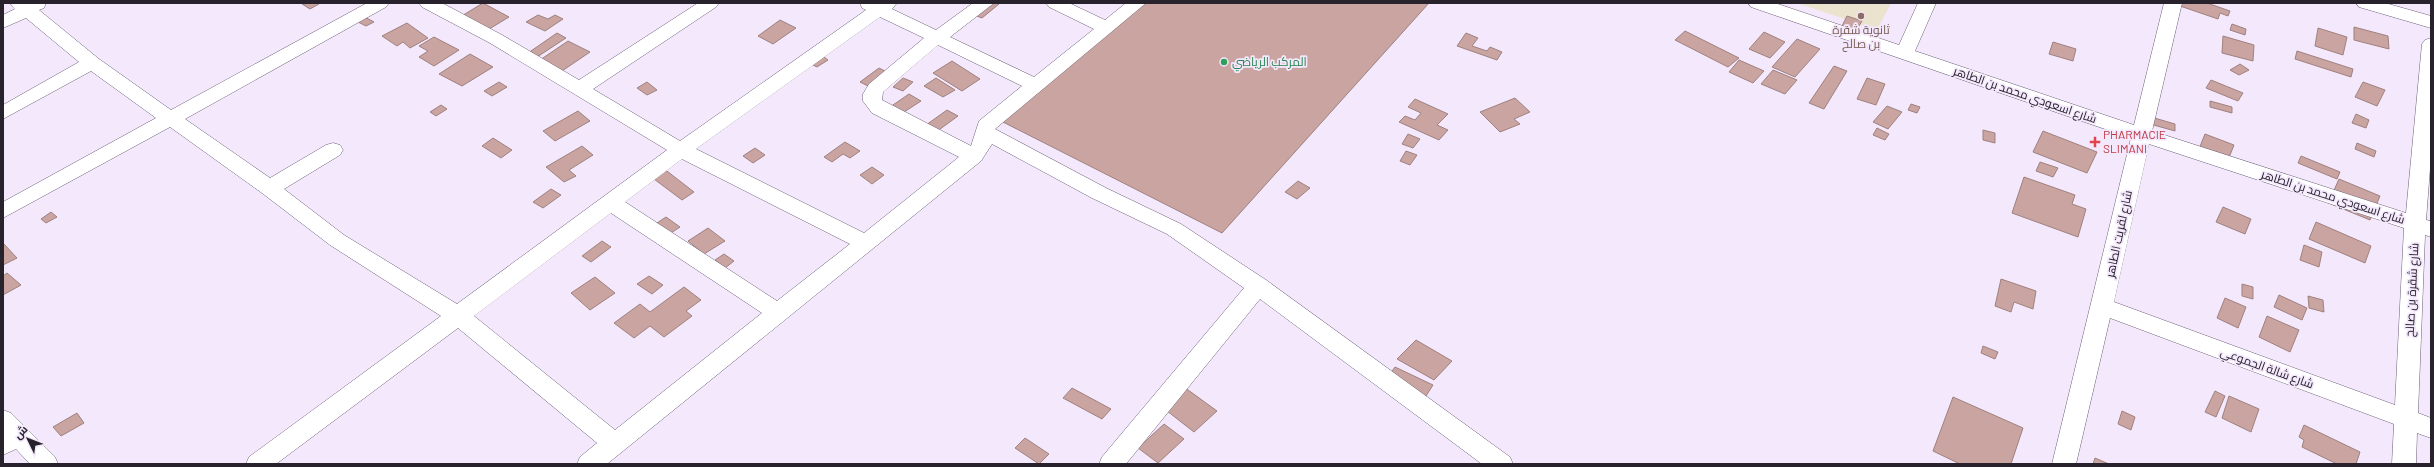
<svg xmlns="http://www.w3.org/2000/svg" width="2434" height="467" font-family="Barlow,Cairo,sans-serif">
<style>
.education{fill:#ece3ce}
.building{fill:#c9a4a1;stroke:#9f817f}
.lines{fill:none;stroke-linecap:round;stroke-linejoin:round}
.minor-casing{stroke:#6d6076;stroke-width:1}
.minor{fill:#fff;fill-rule:evenodd}
.education-dot{fill:#8d6e63;stroke:#f4e8fd;stroke-width:1.5}
.leisure-dot{fill:#2e9e5b;stroke:#f4e8fd;stroke-width:1.5}
.health-dot{fill:#e0444e;stroke:#f4e8fd;stroke-width:1.5}
.labels{text-anchor:middle;stroke-width:3.5;stroke-linejoin:round;paint-order:stroke}
.education-label{font-size:12px;fill:#785e54;stroke:#f4e8fd}
.leisure-label{font-size:12px;fill:#27864d;stroke:#f4e8fd;text-anchor:start}
.street-label{font-size:12px;fill:#27222b;stroke:#f4e8fd}
.health-label{font-size:12px;fill:#be3a42;stroke:#f4e8fd;text-anchor:start}
</style>
<rect width="100%" height="100%" fill="#f4e8fd"/>
<polygon class="education" points="1797,3 1891,3 1877,30"/>
<g class="building">
<polygon points="317,3 319,4 310,9 302,4"/>
<polygon points="483,3 509,17 481,34 455,20"/>
<polygon points="977,3 998,3 999,4 982,18 966,12"/>
<polygon points="1143,3 1429,3 1222,233 999,120"/>
<polygon points="2182,3 2207,3 2230,11 2228,16 2220,13 2218,19 2180,6"/>
<polygon points="361,15 374,22 366,26 354,20"/>
<polygon points="538,15 548,19 555,15 563,19 545,31 526,22"/>
<polygon points="1847,16 1862,21 1856,31 1842,26"/>
<polygon points="780,20 796,28 773,44 758,36"/>
<polygon points="407,23 428,38 410,48 403,42 397,46 382,36"/>
<polygon points="2232,24 2246,29 2245,35 2230,30"/>
<polygon points="2354,27 2388,36 2389,49 2354,40"/>
<polygon points="2318,28 2347,37 2343,55 2315,46"/>
<polygon points="1685,31 1739,58 1728,67 1675,40"/>
<polygon points="1764,32 1785,42 1770,58 1749,49"/>
<polygon points="557,33 566,38 537,57 528,53"/>
<polygon points="1466,33 1478,38 1472,46 1487,51 1490,47 1502,52 1497,60 1457,46"/>
<polygon points="2223,36 2254,45 2253,61 2222,53"/>
<polygon points="434,37 459,50 434,66 419,57 428,51 419,46"/>
<polygon points="1797,39 1820,49 1795,77 1772,67"/>
<polygon points="568,41 590,52 562,71 540,60"/>
<polygon points="2053,42 2076,49 2073,61 2049,54"/>
<polygon points="2297,51 2353,69 2351,77 2295,59"/>
<polygon points="470,54 493,67 462,86 439,74"/>
<polygon points="824,57 828,60 817,67 813,65"/>
<polygon points="1739,60 1764,71 1753,83 1729,72"/>
<polygon points="952,61 980,79 962,91 933,73"/>
<polygon points="2240,64 2249,70 2239,75 2230,70"/>
<polygon points="1834,66 1847,71 1824,109 1809,103"/>
<polygon points="879,68 893,75 874,89 860,82"/>
<polygon points="1773,70 1797,80 1785,94 1761,84"/>
<polygon points="903,78 913,82 903,91 893,87"/>
<polygon points="936,78 955,90 943,97 924,86"/>
<polygon points="1867,78 1885,84 1876,105 1857,99"/>
<polygon points="2211,80 2243,93 2238,101 2206,88"/>
<polygon points="499,82 507,87 492,96 484,91"/>
<polygon points="647,82 657,90 647,95 637,88"/>
<polygon points="2363,82 2385,90 2377,106 2355,97"/>
<polygon points="909,94 921,101 901,114 890,107"/>
<polygon points="1515,98 1530,112 1514,119 1520,124 1500,132 1480,112"/>
<polygon points="1415,99 1448,114 1437,125 1448,130 1439,140 1399,122 1405,116 1415,120 1421,113 1408,107"/>
<polygon points="2210,101 2232,107 2232,113 2210,107"/>
<polygon points="1911,104 1920,107 1917,113 1908,110"/>
<polygon points="441,105 447,109 436,116 430,112"/>
<polygon points="1887,106 1902,112 1888,129 1873,122"/>
<polygon points="947,110 958,116 936,132 926,125"/>
<polygon points="578,111 590,121 555,141 543,131"/>
<polygon points="2356,114 2369,120 2366,128 2352,123"/>
<polygon points="2151,117 2175,124 2175,131 2150,124"/>
<polygon points="1877,128 1889,134 1885,140 1873,135"/>
<polygon points="1983,130 1995,133 1995,143 1983,140"/>
<polygon points="2043,131 2097,152 2087,173 2033,152"/>
<polygon points="1408,134 1420,139 1413,148 1402,144"/>
<polygon points="2205,134 2234,145 2228,160 2199,149"/>
<polygon points="493,138 512,150 501,158 482,146"/>
<polygon points="845,142 860,151 850,158 843,154 832,162 824,157"/>
<polygon points="2357,143 2376,151 2374,157 2355,149"/>
<polygon points="582,146 593,155 569,170 576,176 564,182 546,167"/>
<polygon points="755,148 765,155 753,163 743,156"/>
<polygon points="1406,151 1417,155 1410,165 1400,161"/>
<polygon points="2301,156 2340,172 2337,179 2298,163"/>
<polygon points="2040,162 2058,168 2053,177 2036,171"/>
<polygon points="872,167 884,175 872,184 860,175"/>
<polygon points="663,168 694,192 682,200 650,176"/>
<polygon points="2024,177 2075,195 2072,204 2086,209 2078,237 2012,213"/>
<polygon points="2339,179 2380,196 2370,220 2297,190 2331,197"/>
<polygon points="1298,181 1310,188 1297,199 1285,192"/>
<polygon points="551,189 561,195 543,208 533,202"/>
<polygon points="2223,207 2251,219 2245,234 2216,222"/>
<polygon points="51,212 57,217 46,223 41,219"/>
<polygon points="666,217 680,227 671,233 657,223"/>
<polygon points="2316,222 2371,246 2365,263 2309,239"/>
<polygon points="708,228 725,241 704,254 688,241"/>
<polygon points="602,241 611,247 591,262 582,256"/>
<polygon points="3,243 17,258 3,265"/>
<polygon points="2304,245 2322,252 2319,267 2300,260"/>
<polygon points="724,254 734,261 725,268 715,260"/>
<polygon points="7,273 21,285 3,295 3,276"/>
<polygon points="649,276 663,285 652,294 637,284"/>
<polygon points="595,277 615,293 590,310 571,293"/>
<polygon points="2001,279 2036,291 2033,309 2014,302 2011,312 1995,306"/>
<polygon points="2242,284 2253,287 2253,299 2242,296"/>
<polygon points="684,287 701,300 686,311 692,316 664,337 650,326 634,338 614,323 640,304 650,312"/>
<polygon points="2279,295 2307,308 2302,320 2274,307"/>
<polygon points="2308,296 2323,300 2324,312 2309,308"/>
<polygon points="2225,298 2246,307 2238,328 2217,318"/>
<polygon points="2267,316 2299,330 2290,352 2259,337"/>
<polygon points="1416,340 1452,361 1434,380 1397,359"/>
<polygon points="1983,346 1998,352 1995,359 1981,353"/>
<polygon points="1395,367 1433,385 1426,396 1388,377"/>
<polygon points="1184,387 1217,411 1194,432 1162,407"/>
<polygon points="1072,388 1111,409 1102,419 1063,398"/>
<polygon points="2215,391 2225,396 2216,417 2205,412"/>
<polygon points="2229,396 2259,409 2251,432 2222,418"/>
<polygon points="1953,397 2023,428 2011,464 1960,464 1933,451"/>
<polygon points="2122,411 2135,417 2131,430 2118,424"/>
<polygon points="77,413 84,423 61,436 53,427"/>
<polygon points="1164,424 1184,439 1158,463 1138,448"/>
<polygon points="2304,425 2360,452 2356,464 2337,464 2302,447 2304,440 2299,437"/>
<polygon points="1025,438 1049,454 1039,464 1015,448"/>
<polygon points="2095,458 2109,464 2093,464"/>
</g>
<g class="lines">
<defs>
<g id="minor">
<path d="M10,3H46L44,8L39,10L99,59L171,110L367,3H389L386,7L185,119L270,178L326,145L333,143L340,145L343,150L340,155L284,189L344,235L457,304L667,150L490,43L422,7L419,3H442L502,35L579,80L698,3H719L716,7L593,89L680,141L866,10L862,8L860,3H897L892,9L936,30L973,3H994L950,37L1034,77L1094,29L1049,7L1046,3H1069L1105,20L1126,3H1146L995,129L1106,188L1181,224L1266,280L1510,457L1513,464H1482L1260,299L1126,464H1099L1102,457L1244,288L1167,234L1092,198L992,144L981,161L607,464H577L580,457L597,443L458,328L276,464H246L249,457L441,316L330,245L262,193L170,127L3,218V202L156,118L91,71L3,119V105L79,62L26,18L3,28V15L15,9ZM880,17L924,38L869,84L863,94V101L872,113L959,157L864,233L696,149ZM938,45L1022,86L979,121L971,146L882,100L883,92ZM682,159L850,244L777,301L625,202ZM611,213L762,313L615,430L474,316Z"/>
<path d="M1748,3H1775L1899,45L1918,3H1936L1915,51L2134,125L2164,3H2182L2152,131L2406,213L2422,44L2425,40L2431,38V156L2426,220L2431,221V237L2425,235L2418,413L2431,418V438L2417,433L2416,464H2392L2394,424L2110,318L2076,464H2052L2131,138L1751,7ZM2149,144L2404,228L2395,405L2114,302Z"/>
<polygon points="2356,3 2385,3 2431,16 2431,28 2359,7"/>
<polygon points="3,410 11,413 55,457 58,464 30,464 16,449 3,455"/>
</g>
</defs>
<use href="#minor" class="minor-casing"/>
<use href="#minor" class="minor"/>
</g>
<circle class="education-dot" cx="1861" cy="16" r="4"/>
<circle class="leisure-dot" cx="1224" cy="62" r="4"/>
<path class="health-dot" d="M2093 136h4v4h4v4h-4v4h-4v-4h-4v-4h4z"/>
<g class="labels">
<g class="education-label">
<text x="1861" y="34">ثانوية شقرة<tspan x="1861" dy="14">بن صالح</tspan></text>
</g>
<g class="leisure-label">
<text x="1232" y="66">المركب الرياضي</text>
</g>
<g class="street-label">
<text transform="translate(2025 95) rotate(19)" y="4">شارع اسعودي محمد بن الطاهر</text>
<text transform="translate(2333 197) rotate(18)" y="4">شارع اسعودي محمد بن الطاهر</text>
<text transform="translate(2119 234) rotate(-78)" y="4">شارع لقريت الطاهر</text>
<text transform="translate(2412 290) rotate(-87)" y="4">شارع شقرة بن صالح</text>
<text transform="translate(2267 368) rotate(20)" y="4">شارع شالة الجموعي</text>
</g>
<g class="health-label">
<text x="2103" y="139">PHARMACIE<tspan x="2103" dy="14">SLIMANI</tspan></text>
</g>
</g>
<rect width="2434" height="467" fill="none" stroke="#27222b" stroke-width="8"/>
<g transform="translate(28 439) rotate(313)" stroke="#f4e8fd" stroke-width="3" paint-order="stroke">
<path d="M0-3L7 15L0 10L-7 15Z" fill="#27222b"/>
<text y="-6" font-size="11" font-weight="bold" text-anchor="middle" fill="#27222b">ش</text>
</g>
</svg>
